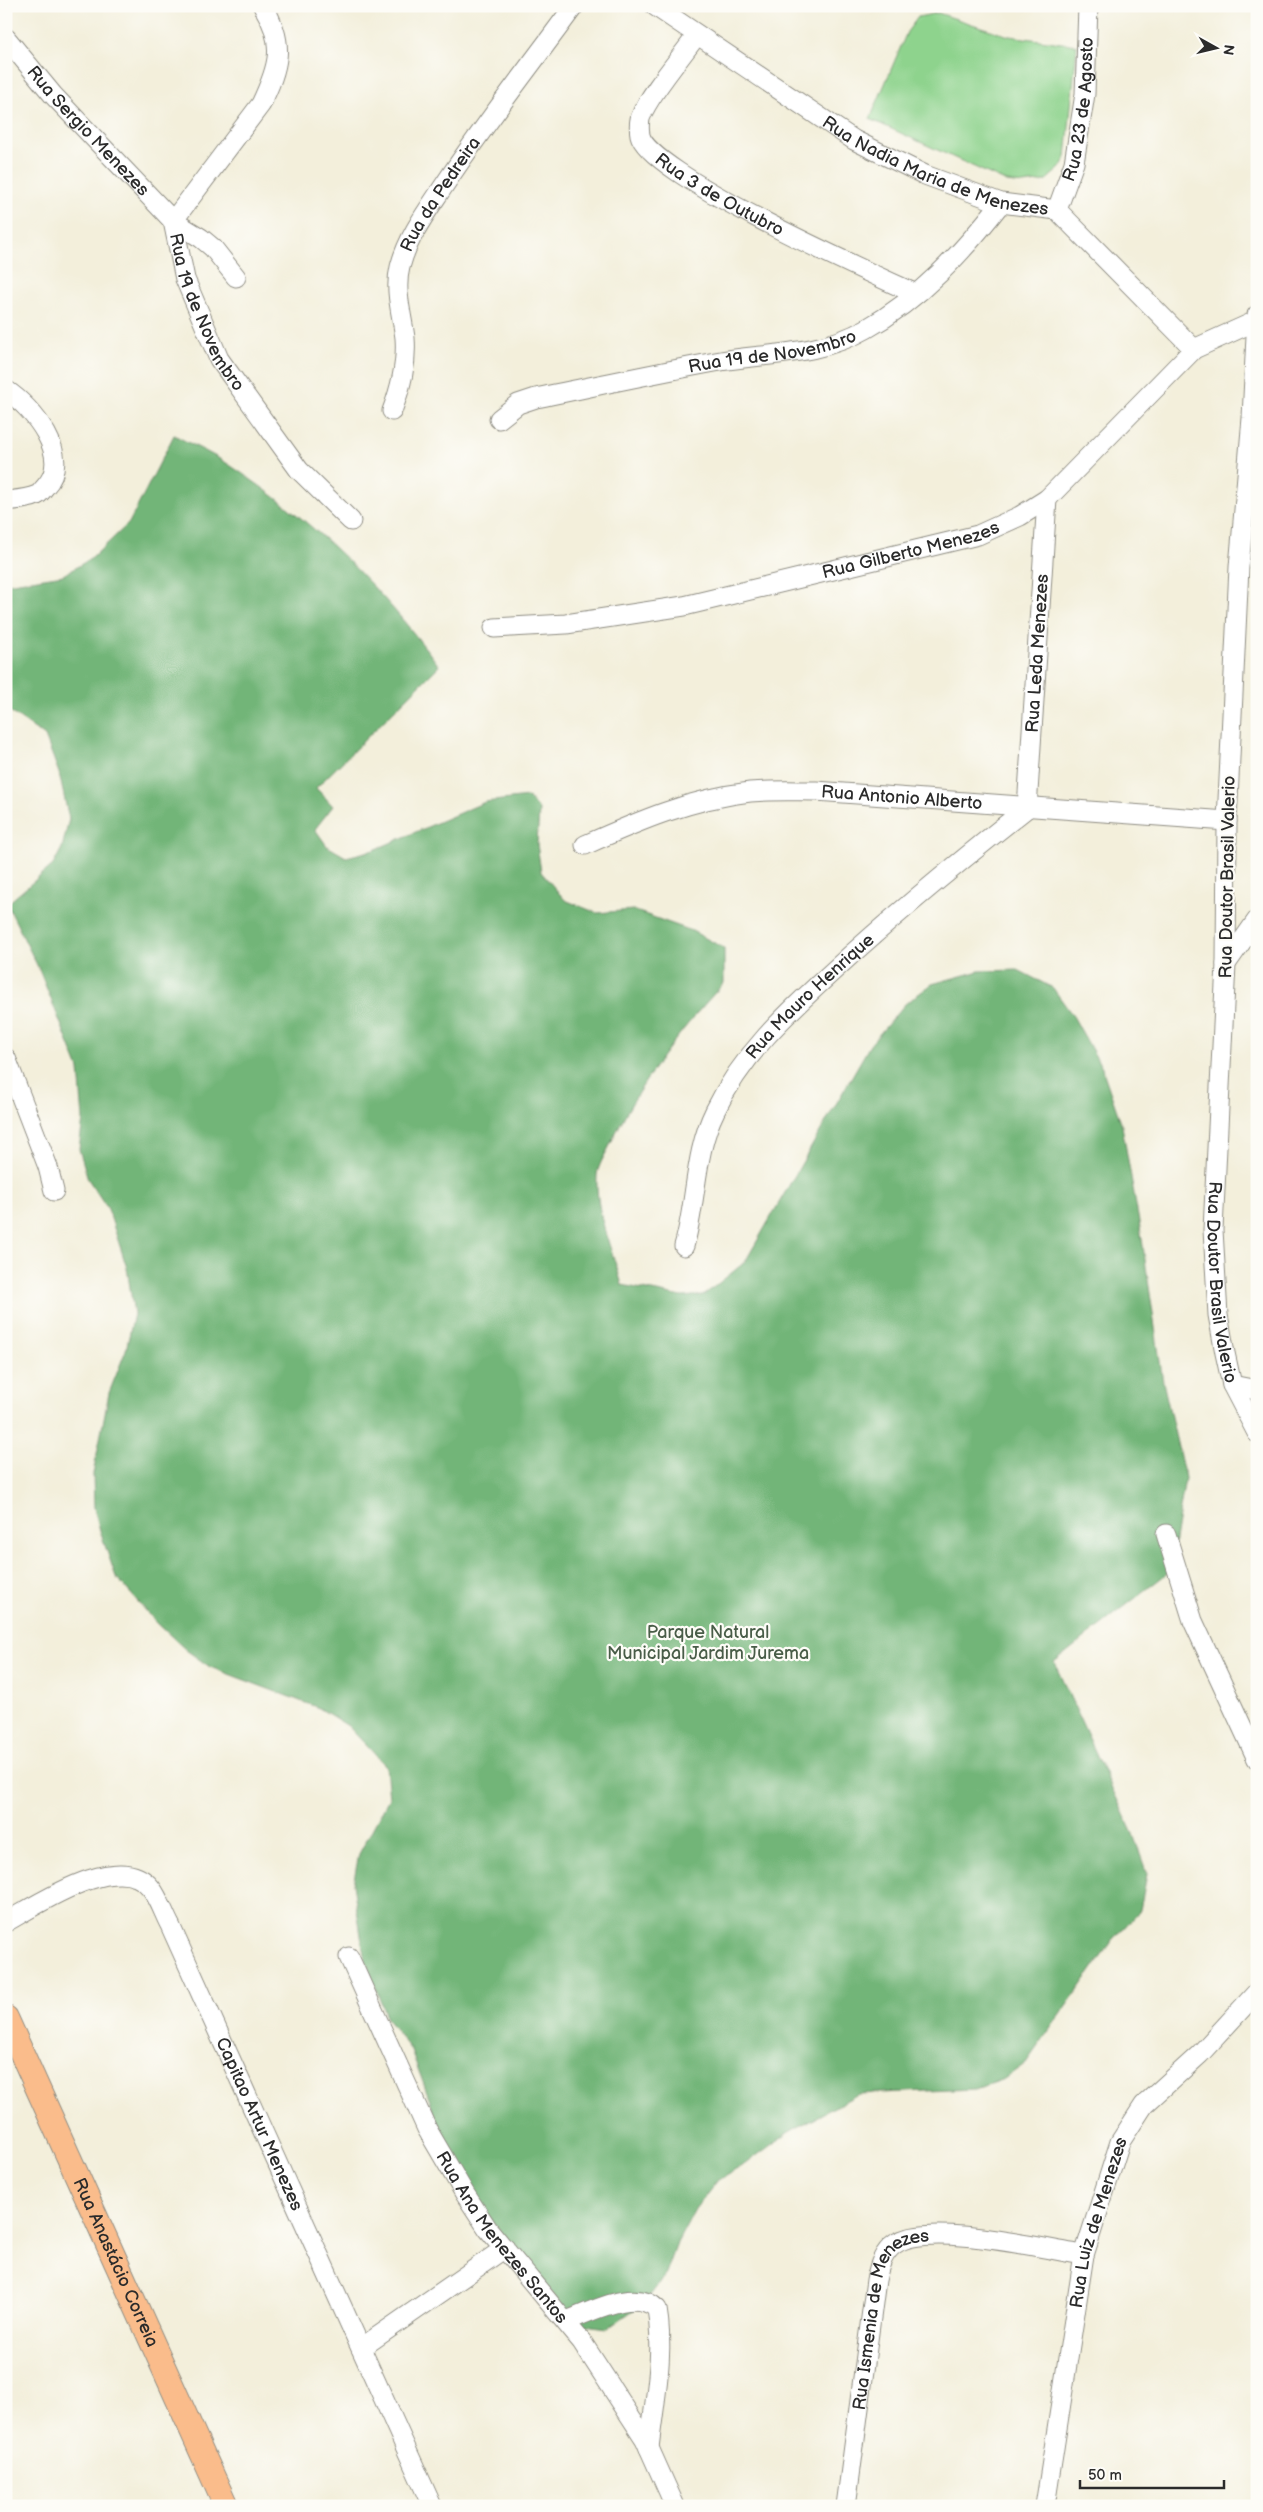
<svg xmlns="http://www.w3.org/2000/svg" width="1263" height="2512" font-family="'Balsamiq Sans',sans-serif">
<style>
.green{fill:#8ed38d;stroke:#5c7f5c}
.forest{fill:#72b578;stroke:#4e7052}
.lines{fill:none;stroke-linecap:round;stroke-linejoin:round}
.minor-casing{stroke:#8f8d83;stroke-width:21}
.major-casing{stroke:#8f8d83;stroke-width:26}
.minor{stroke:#fff;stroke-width:19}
.major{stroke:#fabc8b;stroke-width:24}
.labels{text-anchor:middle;stroke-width:4.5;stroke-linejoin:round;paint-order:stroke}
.street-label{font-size:18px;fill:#2b2b2b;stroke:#fdfcf7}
.park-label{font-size:18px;fill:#495d48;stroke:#fdfcf7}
</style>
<rect width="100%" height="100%" fill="#fdfcf7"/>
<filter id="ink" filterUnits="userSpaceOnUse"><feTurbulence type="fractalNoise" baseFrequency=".02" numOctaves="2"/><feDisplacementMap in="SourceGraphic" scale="10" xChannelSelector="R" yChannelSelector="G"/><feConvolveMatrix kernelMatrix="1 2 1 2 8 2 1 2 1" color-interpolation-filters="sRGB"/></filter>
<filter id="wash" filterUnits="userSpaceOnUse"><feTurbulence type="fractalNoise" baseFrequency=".0096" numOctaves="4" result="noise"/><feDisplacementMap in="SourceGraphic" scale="20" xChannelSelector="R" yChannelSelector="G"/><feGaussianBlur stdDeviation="1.12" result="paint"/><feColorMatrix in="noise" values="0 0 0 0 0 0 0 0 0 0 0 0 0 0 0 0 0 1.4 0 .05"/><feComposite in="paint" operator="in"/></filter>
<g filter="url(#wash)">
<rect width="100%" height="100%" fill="#f3efdb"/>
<polygon class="green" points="938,13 1009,36 1077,45 1066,157 1060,168 1045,181 1023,184 1007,182 870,119 907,32 918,17"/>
<path class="forest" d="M174,435C192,445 211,453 228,464C311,518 381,587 439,666L316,788L333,806L315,829L327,846L346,857L374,850L485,802L528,797L539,810L537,844L541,872L565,900L597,913L633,910L692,931L724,948V983C679,1031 637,1086 609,1147C605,1155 598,1166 597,1175C595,1213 612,1249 622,1285L682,1297L704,1295L745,1262L870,1045L905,1004L932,984L979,971L1018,970L1053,988L1073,1016L1102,1068L1122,1126L1142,1239L1163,1382L1185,1478L1170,1571L1054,1662L1133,1834L1147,1874L1140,1910L1113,1940L1026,2063L1004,2079L975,2089L858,2094L789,2132L741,2167L718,2180L695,2209L677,2243L666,2274L646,2301L608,2328L577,2324L460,2182L411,2050L387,2019L364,1955L353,1884L359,1854L389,1798L386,1766L348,1726L319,1708L210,1667L186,1650L157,1623L116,1577L101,1534L94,1508L93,1474L109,1393L126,1350L134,1314L127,1268L108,1209L88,1179L79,1149L83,1119L79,1069L38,967L7,904L53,865L62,848L69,819L59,773L45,736L6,709V584L63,575L92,558L129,523Z"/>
</g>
<g filter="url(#ink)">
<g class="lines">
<defs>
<g id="minor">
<path id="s1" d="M263,6C286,44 279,66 261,104L173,221L185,279L219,359L299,470L351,521"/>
<path id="s2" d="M655,6L854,140L925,175L1001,203L1057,210L1194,349"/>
<path id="s3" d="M697,35C682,56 650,93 641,116C639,120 639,130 640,135C648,174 872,274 916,294"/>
<path id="s4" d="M6,38L53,95L110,155L173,221L201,238L213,248L236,277"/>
<path id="s5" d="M1057,210L1074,163L1085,94L1088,6"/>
<path id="s6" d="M1257,315L1252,418L1239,567L1227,821L1226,964L1213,1230L1218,1315L1225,1353L1232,1385L1257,1433"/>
<path d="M6,390C32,407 74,457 45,487C43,489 40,494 37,495C29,499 15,500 6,501"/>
<path id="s7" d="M392,411C401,387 407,364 405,338C402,314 394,291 400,267C408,236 428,210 445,184C485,123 531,65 574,6"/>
<path id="s8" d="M499,419L518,404L536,398C595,386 655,373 715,362C766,353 819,356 866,329C920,299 963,252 1001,203"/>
<path id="s9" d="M494,628L566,624L684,606L978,535L1020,516L1047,499L1194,349L1256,321"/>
<path id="s10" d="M1027,808L1047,499"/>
<path id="s11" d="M585,845C639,821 690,799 750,792C771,790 794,791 816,791L1227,821"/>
<polyline points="1226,964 1257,920"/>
<polyline points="6,1058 48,1167 54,1191"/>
<path id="s12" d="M684,1246C697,1201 694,1153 715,1111C742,1055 786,1014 831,973C894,915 960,861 1027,808"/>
<polyline points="1232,1385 1257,1390"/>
<polyline points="1166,1534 1193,1621 1257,1759"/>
<path id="s13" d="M6,1922C37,1905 120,1848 151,1888C159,1898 164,1914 170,1925L432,2506"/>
<path id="s14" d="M349,1957L427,2129L465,2194L488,2229L582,2342L645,2439L675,2506"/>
<path d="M566,2321C591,2312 636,2287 657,2309C665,2354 654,2403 649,2448"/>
<polyline points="361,2348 505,2248"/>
<path id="s15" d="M846,2506L876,2280C879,2266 883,2252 895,2244C928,2221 1043,2249 1084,2255"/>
<path id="s16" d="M1045,2506L1084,2255L1120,2142L1144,2105L1200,2054L1257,1992"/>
</g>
<g id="major">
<path id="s17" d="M6,2018L226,2506"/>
</g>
</defs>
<use href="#minor" class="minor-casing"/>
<use href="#major" class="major-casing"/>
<use href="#minor" class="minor"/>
<use href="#major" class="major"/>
</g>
</g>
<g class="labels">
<g class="street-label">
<text dy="6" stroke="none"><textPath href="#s5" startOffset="104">Rua 23 de Agosto</textPath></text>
<text dy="6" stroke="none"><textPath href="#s4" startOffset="124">Rua Sergio Menezes</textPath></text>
<text dy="6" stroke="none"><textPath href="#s2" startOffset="326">Rua Nadia Maria de Menezes</textPath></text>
<text dy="6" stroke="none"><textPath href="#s3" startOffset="219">Rua 3 de Outubro</textPath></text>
<text dy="6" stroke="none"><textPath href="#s7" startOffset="230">Rua da Pedreira</textPath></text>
<text dy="6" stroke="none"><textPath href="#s1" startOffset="348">Rua 19 de Novembro</textPath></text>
<text dy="6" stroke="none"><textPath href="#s8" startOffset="284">Rua 19 de Novembro</textPath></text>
<text dy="6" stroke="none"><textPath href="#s9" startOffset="425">Rua Gilberto Menezes</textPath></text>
<text dy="6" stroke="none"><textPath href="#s10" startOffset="155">Rua Leda Menezes</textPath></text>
<text dy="6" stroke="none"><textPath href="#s11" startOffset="326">Rua Antonio Alberto</textPath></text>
<text transform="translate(1227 877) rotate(-89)" y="6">Rua Doutor Brasil Valerio</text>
<text dy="6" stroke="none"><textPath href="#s12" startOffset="289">Rua Mauro Henrique</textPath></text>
<text dy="6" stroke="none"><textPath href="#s6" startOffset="969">Rua Doutor Brasil Valerio</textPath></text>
<text dy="6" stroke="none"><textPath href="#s13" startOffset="420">Capitao Artur Menezes</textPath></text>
<text dy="6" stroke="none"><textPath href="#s16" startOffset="289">Rua Luiz de Menezes</textPath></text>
<text dy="6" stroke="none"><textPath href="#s14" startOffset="321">Rua Ana Menezes Santos</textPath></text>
<text dy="6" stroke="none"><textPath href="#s17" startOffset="268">Rua Anastácio Correia</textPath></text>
<text dy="6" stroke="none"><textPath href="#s15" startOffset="201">Rua Ismenia de Menezes</textPath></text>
</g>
<g class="park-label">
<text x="708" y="1638">Parque Natural<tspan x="708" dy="21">Municipal Jardim Jurema</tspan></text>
</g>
</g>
<rect width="1263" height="2512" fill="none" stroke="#fdfcf7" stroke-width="25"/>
<g transform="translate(1216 48) rotate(98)" stroke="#fdfcf7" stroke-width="4" paint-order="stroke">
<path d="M0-4L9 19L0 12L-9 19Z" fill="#2b2b2b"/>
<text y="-8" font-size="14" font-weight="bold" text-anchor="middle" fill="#2b2b2b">N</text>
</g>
<path d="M1080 2480v8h144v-8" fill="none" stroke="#2b2b2b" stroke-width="2.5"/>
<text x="1088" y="2480" font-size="15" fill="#2b2b2b" stroke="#fdfcf7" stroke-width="4" paint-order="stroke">50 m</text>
</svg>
